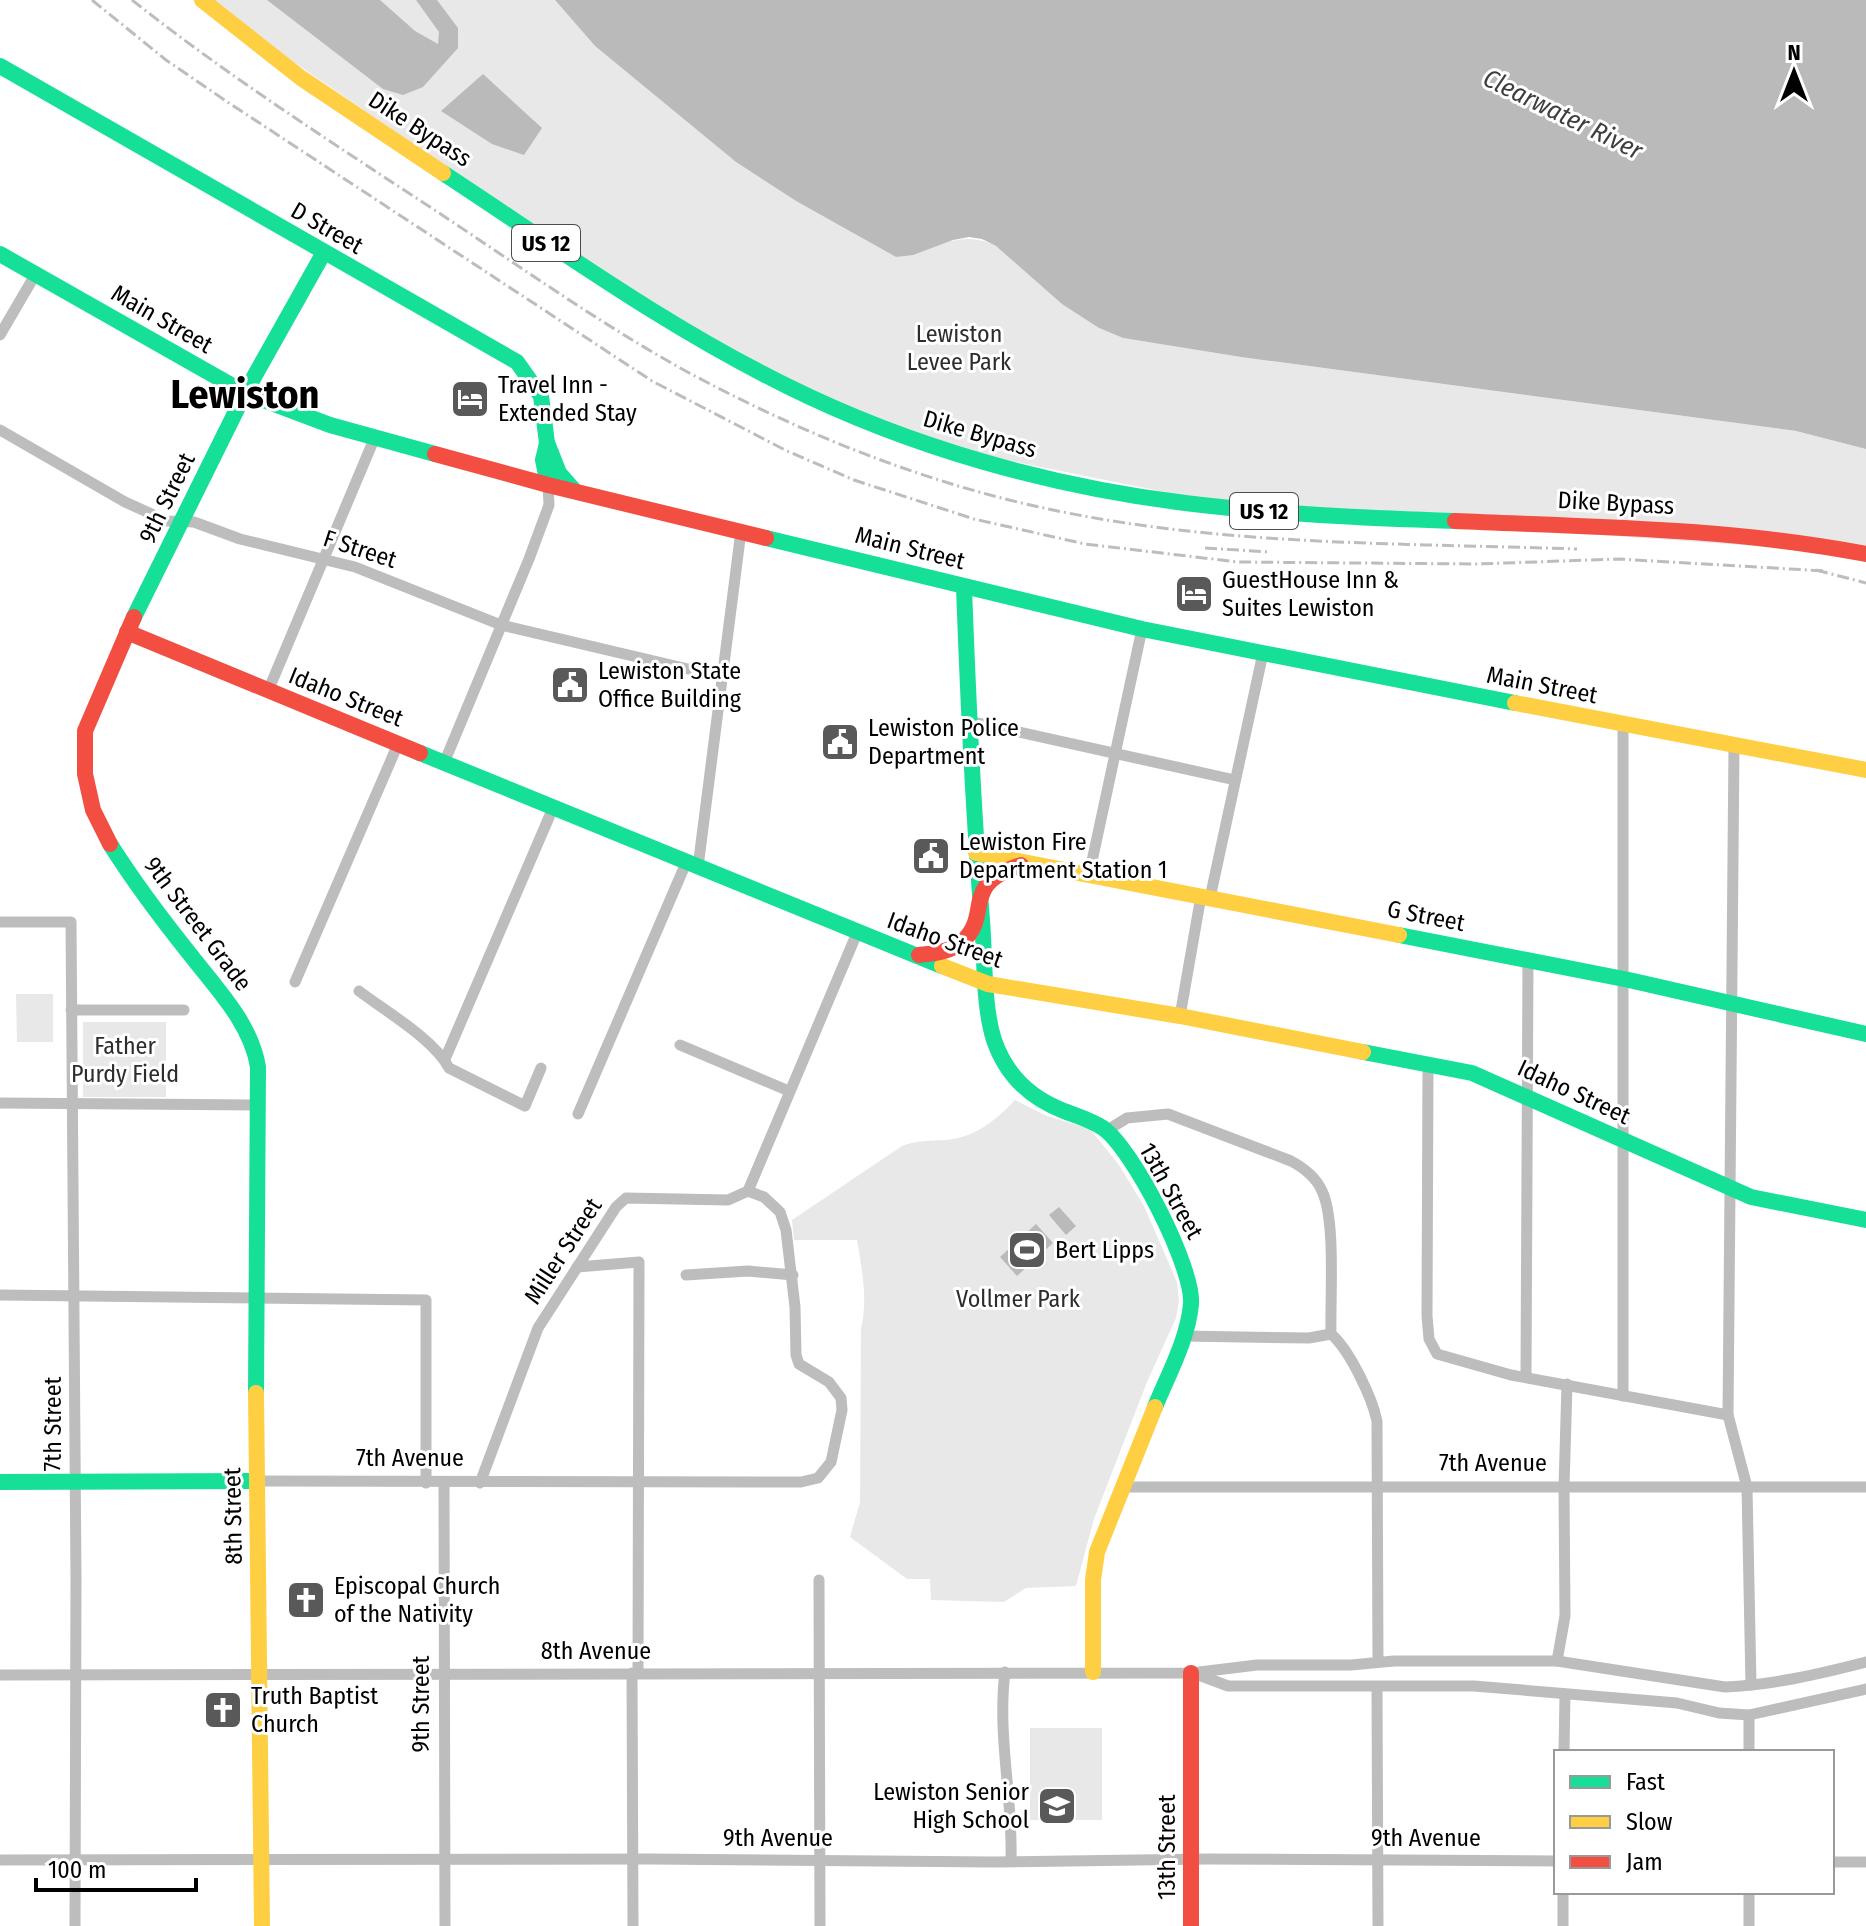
<svg xmlns="http://www.w3.org/2000/svg" width="1866" height="1926" font-family="'Fira Sans Condensed',sans-serif">
<style>
.green{fill:#e8e8e8}
.water{fill:#bababa}
.lines{fill:none;stroke-linecap:round;stroke-linejoin:round}
.street{stroke:#bdbdbd;stroke-width:11}
.fast{stroke:#16e098;stroke-width:16}
.slow{stroke:#ffcf43;stroke-width:16}
.jam{stroke:#f24e42;stroke-width:16}
.rail{stroke:#bdbdbd;stroke-width:3;stroke-dasharray:12 4 2 4;stroke-linecap:butt}
.labels{text-anchor:middle;stroke-width:6;stroke-linejoin:round;paint-order:stroke}
.shield{fill:#fff;stroke:#4c4c4c;stroke-width:2}
.shield-label{font-size:22px;font-weight:bold;fill:#000}
.street-label{font-size:24px;fill:#000;stroke:#fff}
.park-label{font-size:24px;fill:#2d2d2d;stroke:#fff}
.poi-label{font-size:24px;fill:#000;stroke:#fff;text-anchor:start}
.water-label{font-size:26px;font-style:italic;fill:#3e3e3e;stroke:#fff}
.town-label{font-size:40px;font-weight:bold;fill:#000;stroke:#fff}
</style>
<rect width="100%" height="100%" fill="#fff"/>
<g class="green">
<path d="M203,0H555L595,46L736,162L796,201L896,257C933,252 958,227 996,246L1099,328L1123,338L1241,357L1796,431L1866,449V554L1254,510L917,442L697,338Z"/>
<polygon points="16,994 53,994 53,1042 17,1042"/>
<rect x="83" y="1022" width="83" height="75"/>
<path d="M1015,1100L1047,1116L1090,1129L1119,1165L1144,1206L1177,1282L1179,1300L1176,1318L1147,1382L1094,1519L1076,1586L1026,1588L1004,1602L931,1600L930,1579H907L850,1537L860,1502L861,1329C868,1299 862,1270 857,1240H794L792,1220L902,1146C917,1140 930,1141 946,1140C976,1137 995,1121 1015,1100Z"/>
<rect x="1030" y="1728" width="72" height="92"/>
</g>
<g class="water">
<polygon points="267,0 380,0 415,31 438,44 439,32 416,0 437,0 458,28 458,48 423,87 403,95 383,89"/>
<polygon points="555,0 1866,0 1866,449 1796,431 1241,357 1123,338 1099,328 1062,304 996,246 982,239 969,237 953,240 913,255 896,257 796,201 736,162 595,46"/>
<polygon points="483,74 542,128 524,155 492,144 441,111"/>
<polygon points="1059,1207 1076,1226 1066,1235 1049,1215"/>
<polygon points="1036,1224 1053,1243 1017,1276 1000,1257"/>
</g>
<g class="lines">
<g class="street">
<polyline points="0,335 35,275"/>
<polyline points="0,430 125,502 167,521 194,522 240,539 355,567 501,625 722,677"/>
<polyline points="268,691 375,437"/>
<polyline points="969,721 1235,780"/>
<polyline points="1734,745 1728,1415 1747,1487 1751,1685"/>
<polyline points="444,763 529,559 549,505 548,485"/>
<polyline points="698,867 741,531"/>
<polyline points="1089,875 1142,629"/>
<polyline points="1210,898 1263,653"/>
<polyline points="0,922 71,922 76,1579 75,1926"/>
<polyline points="295,982 398,744"/>
<path d="M359,991C385,1011 434,1039 449,1068L525,1106L541,1068"/>
<polyline points="71,1010 184,1010"/>
<polyline points="1180,1016 1201,896"/>
<polyline points="680,1045 789,1091"/>
<polyline points="445,1059 553,808"/>
<polyline points="1428,1064 1427,1316 1429,1339 1437,1354 1511,1375 1728,1415"/>
<polyline points="0,1103 258,1105"/>
<polyline points="578,1114 686,863"/>
<path d="M1106,1131L1127,1118L1168,1114L1291,1161C1304,1168 1316,1177 1322,1191C1336,1220 1330,1299 1331,1334C1349,1349 1372,1397 1377,1421L1378,1662"/>
<polyline points="577,1267 639,1262 638,1673"/>
<polyline points="686,1275 748,1271 793,1275"/>
<polyline points="0,1295 426,1300 426,1483"/>
<polyline points="1183,1336 1309,1338 1331,1334"/>
<polyline points="1526,1376 1528,960"/>
<polyline points="1623,1396 1623,725"/>
<polyline points="256,1481 801,1482 818,1478 831,1462 842,1410 841,1398 829,1382 799,1364 796,1355 795,1307 786,1230 780,1212 764,1197 748,1191"/>
<polyline points="444,1483 445,1926"/>
<polyline points="480,1483 538,1328 616,1207 626,1198 728,1200 748,1191 857,933"/>
<polyline points="1121,1487 1866,1487"/>
<polyline points="819,1580 820,1926"/>
<polyline points="1557,1661 1565,1616 1564,1487 1567,1384"/>
<path d="M1005,1672C997,1735 1013,1798 1011,1860"/>
<polyline points="632,1673 633,1926"/>
<polyline points="1196,1674 1228,1686 1474,1686 1677,1703 1719,1713 1749,1715 1866,1689"/>
<path d="M0,1675L1191,1673L1257,1665H1351L1394,1661H1557L1725,1687C1773,1685 1819,1674 1866,1662"/>
<polyline points="1377,1687 1378,1926"/>
<polyline points="1749,1715 1749,1752"/>
<polyline points="1564,1752 1565,1694"/>
<polyline points="0,1860 649,1859 993,1862 1207,1859 1556,1861"/>
<polyline points="1832,1862 1866,1862"/>
<polyline points="1749,1892 1749,1926"/>
<polyline points="1563,1926 1563,1892"/>
</g>
<g class="fast">
<polyline points="0,66 517,362 541,396 547,443 543,460 548,485"/>
<path d="M443,173C556,247 665,326 787,386C910,447 1048,486 1185,503C1274,514 1365,518 1455,521"/>
<polyline points="0,254 245,393 330,425 435,454"/>
<polyline points="548,445 559,473 574,490"/>
<polyline points="766,538 1142,629 1515,703"/>
<path d="M964,587C968,698 973,809 982,920C985,957 983,1006 994,1040C1006,1075 1030,1098 1064,1111C1077,1116 1091,1120 1103,1128C1133,1149 1194,1268 1191,1304C1188,1339 1168,1375 1155,1407"/>
<polyline points="134,617 245,393 323,254"/>
<polyline points="420,753 942,966"/>
<path d="M110,844C134,882 161,918 189,953C216,988 251,1023 258,1067L256,1393"/>
<polyline points="1399,935 1629,980 1866,1034"/>
<polyline points="1363,1052 1472,1073 1751,1197 1866,1220"/>
<polyline points="0,1482 256,1481"/>
</g>
<g class="slow">
<polyline points="202,0 301,78 443,173"/>
<polyline points="1515,703 1866,770"/>
<polyline points="976,853 1399,935"/>
<polyline points="942,966 988,984 1180,1016 1363,1052"/>
<polyline points="256,1393 262,1926"/>
<polyline points="1093,1672 1093,1580 1097,1552 1155,1407"/>
</g>
<g class="jam">
<polyline points="435,454 548,485 766,538"/>
<path d="M1455,521C1593,527 1731,528 1866,554"/>
<polyline points="127,632 420,753"/>
<polyline points="110,844 93,810 85,774 85,731 134,617"/>
<path d="M919,955C934,953 950,952 962,942C993,914 959,885 1021,865"/>
<polyline points="1191,1673 1191,1926"/>
</g>
<g class="rail">
<polyline points="92,0 166,60 226,101 652,381 787,451 854,480 974,519 1085,544 1238,562 1477,564 1619,559 1825,571"/>
<path d="M132,0C228,76 331,142 433,209C515,263 596,321 682,369C798,432 923,483 1053,510C1225,546 1402,543 1577,549"/>
<polyline points="1205,548 1269,552"/>
<polyline points="1816,570 1866,583"/>
</g>
</g>
<defs>
<symbol id="hotel-square" viewBox="-11 -11 22 22"><rect x="-9" y="-9" width="18" height="18" rx="4" fill="#595959" stroke="#fff"/><path d="M-6-4.5h1.5V1H6V5H4.5V3h-9V5H-6ZM-4 0a1.8 1.8 0 1 1 3.6 0ZM.5 0V-2.5h3Q6-2.5 6 0Z" fill="#fff"/></symbol>
<symbol id="civic-square" viewBox="-11 -11 22 22"><rect x="-9" y="-9" width="18" height="18" rx="4" fill="#595959" stroke="#fff"/><path d="M-.6-6.5H3V-4.5H.6V-3L4-1V1h2V6H-6V1h2V-1L-.6-3ZM-1.2 2.5V6h2.4V2.5Z" fill="#fff"/></symbol>
<symbol id="stadium-square" viewBox="-11 -11 22 22"><rect x="-9" y="-9" width="18" height="18" rx="4" fill="#595959" stroke="#fff"/><path d="M0-5a6.5 5 0 1 0 0 10a6.5 5 0 1 0 0-10ZM-3.5-1.8h7v3.6h-7Z" fill="#fff"/></symbol>
<symbol id="church-square" viewBox="-11 -11 22 22"><rect x="-9" y="-9" width="18" height="18" rx="4" fill="#595959" stroke="#fff"/><path d="M-1.2-6h2.4v3.5h3.3v2.4h-3.3V6h-2.4V-.1h-3.3v-2.4h3.3Z" fill="#fff"/></symbol>
<symbol id="school-square" viewBox="-11 -11 22 22"><rect x="-9" y="-9" width="18" height="18" rx="4" fill="#595959" stroke="#fff"/><path d="M0-5L7-2L0 1L-7-2ZM-4 1L0 2.5L4 1V4Q0 6-4 4Z" fill="#fff"/></symbol>
</defs>
<g fill-rule="evenodd">
<use href="#hotel-square" x="448" y="377" width="44" height="44"/>
<use href="#hotel-square" x="1172" y="572" width="44" height="44"/>
<use href="#civic-square" x="548" y="663" width="44" height="44"/>
<use href="#civic-square" x="818" y="720" width="44" height="44"/>
<use href="#civic-square" x="909" y="834" width="44" height="44"/>
<use href="#stadium-square" x="1005" y="1228" width="44" height="44"/>
<use href="#church-square" x="284" y="1578" width="44" height="44"/>
<use href="#church-square" x="201" y="1688" width="44" height="44"/>
<use href="#school-square" x="1035" y="1784" width="44" height="44"/>
</g>
<g class="labels">
<g class="shield">
<rect x="512" y="225" width="68" height="36" rx="6"/>
<rect x="1230" y="493" width="68" height="36" rx="6"/>
</g>
<g class="shield-label">
<text x="546" y="251">US 12</text>
<text x="1264" y="519">US 12</text>
</g>
<g class="street-label">
<text transform="translate(420 129) rotate(33)" y="8">Dike Bypass</text>
<text transform="translate(327 228) rotate(30)" y="8">D Street</text>
<text transform="translate(162 319) rotate(30)" y="8">Main Street</text>
<text transform="translate(980 434) rotate(16)" y="8">Dike Bypass</text>
<text transform="translate(167 498) rotate(-64)" y="8">9th Street</text>
<text transform="translate(1616 503) rotate(3)" y="8">Dike Bypass</text>
<text transform="translate(910 548) rotate(14)" y="8">Main Street</text>
<text transform="translate(360 549) rotate(18)" y="8">F Street</text>
<text transform="translate(1542 685) rotate(11)" y="8">Main Street</text>
<text transform="translate(346 697) rotate(22)" y="8">Idaho Street</text>
<text transform="translate(1426 916) rotate(11)" y="8">G Street</text>
<text transform="translate(198 924) rotate(53)" y="8">9th Street Grade</text>
<text transform="translate(945 940) rotate(20)" y="8">Idaho Street</text>
<text transform="translate(1574 1092) rotate(25)" y="8">Idaho Street</text>
<text transform="translate(1171 1191) rotate(61)" y="8">13th Street</text>
<text transform="translate(563 1251) rotate(-57)" y="8">Miller Street</text>
<text transform="translate(53 1424) rotate(-90)" y="8">7th Street</text>
<text x="410" y="1466">7th Avenue</text>
<text x="1493" y="1471">7th Avenue</text>
<text transform="translate(233 1516) rotate(-91)" y="8">8th Street</text>
<text x="596" y="1659">8th Avenue</text>
<text transform="translate(421 1704) rotate(-90)" y="8">9th Street</text>
<text x="778" y="1846">9th Avenue</text>
<text x="1426" y="1846">9th Avenue</text>
<text transform="translate(1167 1847) rotate(-90)" y="8">13th Street</text>
</g>
<g class="park-label">
<text x="959" y="342">Lewiston<tspan x="959" dy="28">Levee Park</tspan></text>
<text x="125" y="1054">Father<tspan x="125" dy="28">Purdy Field</tspan></text>
<text x="1018" y="1307">Vollmer Park</text>
</g>
<g class="poi-label">
<text x="498" y="393">Travel Inn -<tspan x="498" dy="28">Extended Stay</tspan></text>
<text x="1222" y="588">GuestHouse Inn &amp;<tspan x="1222" dy="28">Suites Lewiston</tspan></text>
<text x="598" y="679">Lewiston State<tspan x="598" dy="28">Office Building</tspan></text>
<text x="868" y="736">Lewiston Police<tspan x="868" dy="28">Department</tspan></text>
<text x="959" y="850">Lewiston Fire<tspan x="959" dy="28">Department Station 1</tspan></text>
<text x="1055" y="1258">Bert Lipps</text>
<text x="334" y="1594">Episcopal Church<tspan x="334" dy="28">of the Nativity</tspan></text>
<text x="251" y="1704">Truth Baptist<tspan x="251" dy="28">Church</tspan></text>
<text x="1029" y="1800" text-anchor="end">Lewiston Senior<tspan x="1029" dy="28">High School</tspan></text>
</g>
<g class="water-label">
<text transform="translate(1563 114) rotate(26)" y="9">Clearwater River</text>
</g>
<g class="town-label">
<text x="245" y="408">Lewiston</text>
</g>
</g>
<rect x="1554" y="1750" width="280" height="144" fill="#ffffff" stroke="#999999" stroke-width="2"/>
<rect x="1570" y="1776" width="40" height="12" fill="#16e098" stroke="#999999" stroke-width="2"/>
<text x="1626" y="1790" font-size="24" fill="#000000">Fast</text>
<rect x="1570" y="1816" width="40" height="12" fill="#ffcf43" stroke="#999999" stroke-width="2"/>
<text x="1626" y="1830" font-size="24" fill="#000000">Slow</text>
<rect x="1570" y="1856" width="40" height="12" fill="#f24e42" stroke="#999999" stroke-width="2"/>
<text x="1626" y="1870" font-size="24" fill="#000000">Jam</text>
<g transform="translate(1794 72)" stroke="#ffffff" stroke-width="6" paint-order="stroke">
<path d="M0-6L14 30L0 20L-14 30Z" fill="#000000"/>
<text y="-12" font-size="22" font-weight="bold" text-anchor="middle" fill="#000000">N</text>
</g>
<path d="M36 1878v12h160v-12" fill="none" stroke="#000000" stroke-width="4"/>
<text x="48" y="1878" font-size="24" fill="#000000" stroke="#ffffff" stroke-width="6" paint-order="stroke">100 m</text>
</svg>
